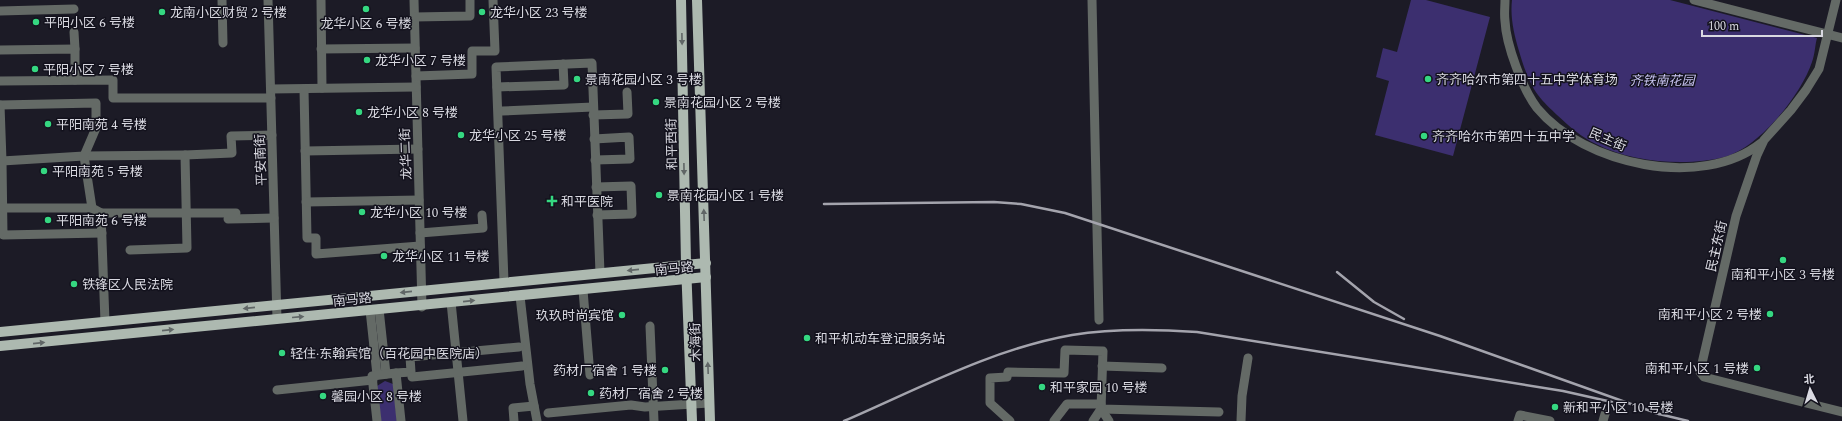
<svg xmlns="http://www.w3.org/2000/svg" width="1842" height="421" font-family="Spectral,'Noto Sans SC',serif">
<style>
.green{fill:#3c2f6f}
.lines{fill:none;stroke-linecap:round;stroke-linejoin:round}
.minor{stroke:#646a66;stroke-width:9}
.major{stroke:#adb9b0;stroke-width:10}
.rail{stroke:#a4a4ad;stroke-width:2.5}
.oneway{fill:#606666}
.poi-dot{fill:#35d881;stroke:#13121d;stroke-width:1.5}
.labels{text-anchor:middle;stroke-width:3;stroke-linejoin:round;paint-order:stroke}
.poi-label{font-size:13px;fill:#d9d9e1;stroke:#13121d;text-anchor:start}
.park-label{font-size:13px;font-style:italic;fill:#c9c5f2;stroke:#13121d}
.street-label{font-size:13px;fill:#d9d9e1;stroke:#13121d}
</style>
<rect width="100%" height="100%" fill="#1c1b26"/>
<g class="green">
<polygon points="1411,0 1426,0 1490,17 1453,156 1375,135 1389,81 1376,77 1383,48 1397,52"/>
<path d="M1512,0H1670L1817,38C1815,45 1815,54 1812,62C1801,95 1759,148 1724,157C1687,167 1630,162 1596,144C1581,137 1569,126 1557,115C1551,109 1543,102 1538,95C1529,83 1523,65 1519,51C1514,34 1510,17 1512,0Z"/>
<polygon points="385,381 393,384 397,421 381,421 377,386"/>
</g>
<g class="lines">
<g class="minor">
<polyline points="222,0 223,43"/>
<polyline points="268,0 277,319"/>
<polyline points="321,0 322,88"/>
<polyline points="414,0 422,307"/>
<polyline points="1092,0 1099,320"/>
<path d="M1505,0C1505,7 1504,14 1505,21C1506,45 1523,90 1537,108C1584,165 1702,190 1761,143"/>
<polyline points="1694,0 1842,38"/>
<polyline points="1836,0 1819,69 1806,90 1791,110 1764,140 1757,155 1736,216 1700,372 1704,377 1842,412"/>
<polyline points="0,11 74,9"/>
<polyline points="414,17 470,16 470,0"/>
<polyline points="74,32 75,49"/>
<polyline points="321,49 415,48"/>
<polyline points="0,50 75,49 75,80"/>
<polyline points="416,76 472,74 472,51 495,51 493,0"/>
<polyline points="0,81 113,80 113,98 271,98"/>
<polyline points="497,87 564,85 563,64"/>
<polyline points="271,89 416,87"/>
<polyline points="304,89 307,238 316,238 316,254 420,246"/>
<polyline points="0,105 2,161 84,156 185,155 187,248 130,250"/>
<polyline points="0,105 96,103 96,128 84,156 92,208 101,213"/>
<polyline points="502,111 593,107"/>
<polyline points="593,115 628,114 627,92"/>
<polyline points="594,139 629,137 630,159 595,160"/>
<polyline points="305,151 418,149"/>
<polyline points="185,155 232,153 231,136 272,135"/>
<polyline points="0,161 2,161 3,235 102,233"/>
<polyline points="596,187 631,186 632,214 597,215"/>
<polyline points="306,202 419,200"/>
<polyline points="3,208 92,208"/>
<polyline points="228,219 274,218"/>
<polyline points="420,233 483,228 482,215"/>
<polyline points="504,282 496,67 592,63 600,273"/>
<polyline points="583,290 590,375"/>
<polyline points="520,296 530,384 537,421"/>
<polyline points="451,302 463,421"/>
<polyline points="379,309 386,374"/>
<polyline points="370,310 377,375"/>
<polyline points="105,322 101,213 236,213"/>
<polyline points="650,326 654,421"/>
<polyline points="1102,366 1162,368"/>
<polyline points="396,373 411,372 410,357 519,347"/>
<polyline points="412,377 522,366"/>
<polyline points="277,390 373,380"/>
<polyline points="548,413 631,405 645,407 709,403"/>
<polyline points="377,421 372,376 396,373 401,421"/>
<polyline points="514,421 513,408 534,406"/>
<polyline points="1010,421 990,403 990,378 1007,377 1008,372 1064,373 1065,350 1103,351 1101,409 1219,412"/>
<polyline points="1054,421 1067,404 1101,404"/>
<polyline points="1093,421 1101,409 1109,421"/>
<polyline points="1241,421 1242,396 1248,358"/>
<polyline points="1518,421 1520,415 1550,421"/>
<polyline points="1603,421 1605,414"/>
</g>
<g class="major">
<polyline points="681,0 686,264 692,421"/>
<polyline points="697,0 710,421"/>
<polyline points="0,332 706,263"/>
<polyline points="0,346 706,277"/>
</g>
<g class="rail">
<polyline points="824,204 994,202 1021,204 1065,213 1440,336 1659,414"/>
<polyline points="1337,272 1374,302 1404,319"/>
<polyline points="1655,413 1688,421"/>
<path d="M844,421C918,389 992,349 1072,335C1114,328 1155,329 1197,332L1563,391L1612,402"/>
</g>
</g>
<defs><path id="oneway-solid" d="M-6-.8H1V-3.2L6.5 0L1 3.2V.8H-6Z"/></defs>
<g class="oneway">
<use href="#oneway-solid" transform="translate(682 39) rotate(89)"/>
<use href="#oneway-solid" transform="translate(684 169) rotate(89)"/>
<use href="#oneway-solid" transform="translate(704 215) rotate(-92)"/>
<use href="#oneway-solid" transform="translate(633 270) rotate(174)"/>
<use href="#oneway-solid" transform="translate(406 292) rotate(174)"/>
<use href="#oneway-solid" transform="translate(469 301) rotate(-6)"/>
<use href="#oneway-solid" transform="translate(249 308) rotate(174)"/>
<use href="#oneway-solid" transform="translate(298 317) rotate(-5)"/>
<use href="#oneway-solid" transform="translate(168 330) rotate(-6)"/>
<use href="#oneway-solid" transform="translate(39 343) rotate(-6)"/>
<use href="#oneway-solid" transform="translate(708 368) rotate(-92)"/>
</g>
<g class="poi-dot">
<circle cx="366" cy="9" r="4"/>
<circle cx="162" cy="12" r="4"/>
<circle cx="482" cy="12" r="4"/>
<circle cx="36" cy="22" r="4"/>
<circle cx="367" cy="60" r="4"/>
<circle cx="35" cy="69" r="4"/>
<circle cx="577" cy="79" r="4"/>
<circle cx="1428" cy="79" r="4"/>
<circle cx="656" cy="102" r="4"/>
<circle cx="359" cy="112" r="4"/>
<circle cx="48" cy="124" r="4"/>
<circle cx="461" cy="135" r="4"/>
<circle cx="1424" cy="136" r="4"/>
<circle cx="44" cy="171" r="4"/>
<circle cx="659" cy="195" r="4"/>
<path d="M550 195h4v4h4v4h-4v4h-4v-4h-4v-4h4z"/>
<circle cx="362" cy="212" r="4"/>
<circle cx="48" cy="220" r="4"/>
<circle cx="384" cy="256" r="4"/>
<circle cx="1783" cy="260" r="4"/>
<circle cx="74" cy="284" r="4"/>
<circle cx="1770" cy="314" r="4"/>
<circle cx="622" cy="315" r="4"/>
<circle cx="807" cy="338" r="4"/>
<circle cx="282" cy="353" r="4"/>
<circle cx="1757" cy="368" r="4"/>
<circle cx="665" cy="370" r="4"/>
<circle cx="1042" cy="387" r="4"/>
<circle cx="591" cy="393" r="4"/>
<circle cx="323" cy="396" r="4"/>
<circle cx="1555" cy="407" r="4"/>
</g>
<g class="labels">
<g class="poi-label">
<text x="170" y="17">龙南小区财贸 2 号楼</text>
<text x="490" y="17">龙华小区 23 号楼</text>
<text x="44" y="27">平阳小区 6 号楼</text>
<text x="366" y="28" text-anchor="middle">龙华小区 6 号楼</text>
<text x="375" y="65">龙华小区 7 号楼</text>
<text x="43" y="74">平阳小区 7 号楼</text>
<text x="585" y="84">景南花园小区 3 号楼</text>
<text x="1436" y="84">齐齐哈尔市第四十五中学体育场</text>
<text x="664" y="107">景南花园小区 2 号楼</text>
<text x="367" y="117">龙华小区 8 号楼</text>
<text x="56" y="129">平阳南苑 4 号楼</text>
<text x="469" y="140">龙华小区 25 号楼</text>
<text x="1432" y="141">齐齐哈尔市第四十五中学</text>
<text x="52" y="176">平阳南苑 5 号楼</text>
<text x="667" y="200">景南花园小区 1 号楼</text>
<text x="561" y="206">和平医院</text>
<text x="370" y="217">龙华小区 10 号楼</text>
<text x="56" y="225">平阳南苑 6 号楼</text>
<text x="392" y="261">龙华小区 11 号楼</text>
<text x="1783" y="279" text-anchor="middle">南和平小区 3 号楼</text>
<text x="82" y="289">铁锋区人民法院</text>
<text x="1762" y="319" text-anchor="end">南和平小区 2 号楼</text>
<text x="614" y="320" text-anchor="end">玖玖时尚宾馆</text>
<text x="815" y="343">和平机动车登记服务站</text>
<text x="290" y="358">轻住·东翰宾馆（百花园中医院店）</text>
<text x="1749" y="373" text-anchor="end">南和平小区 1 号楼</text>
<text x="657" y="375" text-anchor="end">药材厂宿舍 1 号楼</text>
<text x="1050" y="392">和平家园 10 号楼</text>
<text x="599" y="398">药材厂宿舍 2 号楼</text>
<text x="331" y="401">馨园小区 8 号楼</text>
<text x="1563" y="412">新和平小区 10 号楼</text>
</g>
<g class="park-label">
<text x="1662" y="85">齐铁南花园</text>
</g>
<g class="street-label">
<text transform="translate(1608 139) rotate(23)" y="5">民主街</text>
<text transform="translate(671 144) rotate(-91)" y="5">和平西街</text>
<text transform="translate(405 154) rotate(-92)" y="5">龙华二街</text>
<text transform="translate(260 160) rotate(-92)" y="5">平安南街</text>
<text transform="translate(1716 246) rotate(-77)" y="5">民主东街</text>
<text transform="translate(674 268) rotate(-6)" y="5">南马路</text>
<text transform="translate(352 299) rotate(-6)" y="5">南马路</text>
<text transform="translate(695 342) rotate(-92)" y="5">木海街</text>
</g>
</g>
<g transform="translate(1810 389) rotate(355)" stroke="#13121d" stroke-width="3" paint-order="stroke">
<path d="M0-3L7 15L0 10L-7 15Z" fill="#d9d9e1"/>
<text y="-6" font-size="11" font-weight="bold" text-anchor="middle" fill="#d9d9e1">北</text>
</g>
<path d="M1702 30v6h120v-6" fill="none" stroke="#d9d9e1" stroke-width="2"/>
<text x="1708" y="30" font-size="12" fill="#d9d9e1" stroke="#13121d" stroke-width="3" paint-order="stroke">100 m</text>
</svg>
